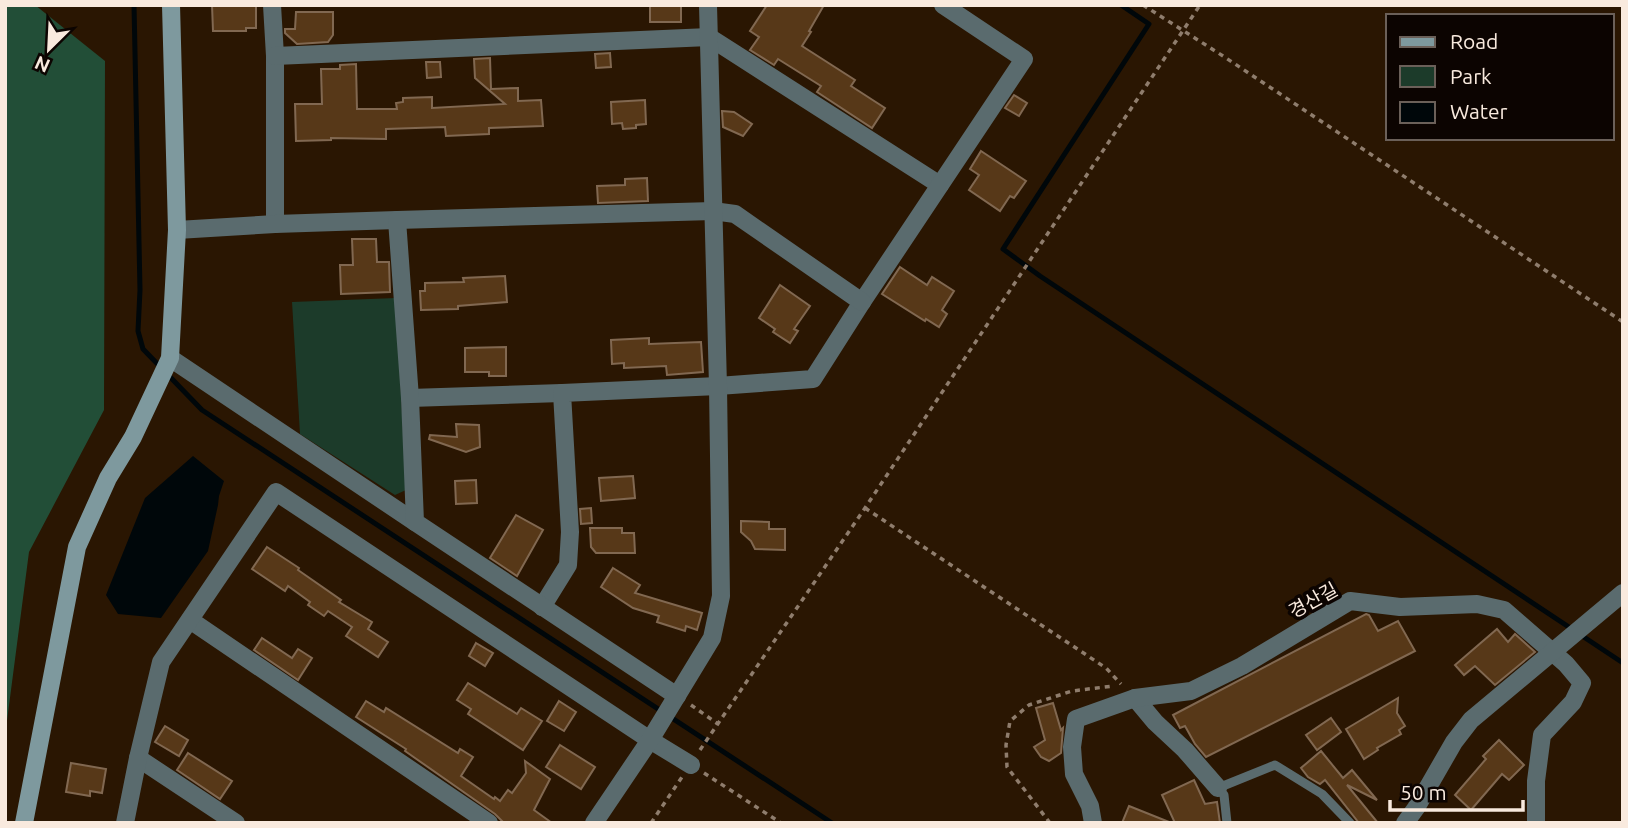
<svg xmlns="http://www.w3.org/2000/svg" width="1628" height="828" font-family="Ubuntu,'Noto Sans KR',sans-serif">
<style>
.green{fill:#1c3b2a}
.forest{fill:#224e37}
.water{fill:#00070a}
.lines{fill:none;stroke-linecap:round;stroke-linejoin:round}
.stream{stroke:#00070a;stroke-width:5}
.building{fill:#573818;stroke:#816851;stroke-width:2}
.path{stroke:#8f7d6d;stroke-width:3.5;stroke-dasharray:5 5;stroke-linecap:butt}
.lane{stroke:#5a6b6e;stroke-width:9}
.street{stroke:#5a6b6e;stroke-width:18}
.secondary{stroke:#7e999e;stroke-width:18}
.labels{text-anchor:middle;stroke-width:7;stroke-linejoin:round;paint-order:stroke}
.street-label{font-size:19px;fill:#f9eade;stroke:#0c0401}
</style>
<rect width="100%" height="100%" fill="#2a1602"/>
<polygon class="green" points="396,298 406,490 395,495 300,434 292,302"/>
<polygon class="forest" points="5,5 35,5 105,61 104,410 29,552 5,736"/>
<polygon class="water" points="193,456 224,481 219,496 218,505 208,551 161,618 118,614 106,595 145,498"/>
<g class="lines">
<g class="stream">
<polyline points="134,5 140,290 138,331 143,349 202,410 832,823"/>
<polyline points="1121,5 1149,24 1003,249 1040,276 1623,663"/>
</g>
</g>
<g class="building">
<polygon points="212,5 256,5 256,28 246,28 246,31 213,31"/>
<rect x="650" y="5" width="31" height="17"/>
<polygon points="767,5 824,5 809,31 811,32 802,46 855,80 851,86 885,108 872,128 817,92 821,86 778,59 774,65 750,50 759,37 750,31"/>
<polygon points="296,12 333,12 333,35 328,42 297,44 285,33 285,29 295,29"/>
<polygon points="610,53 611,67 596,68 595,54"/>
<polygon points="490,58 491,89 518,88 518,101 541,100 543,126 489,128 489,134 446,136 445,127 386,129 386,139 331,138 331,140 296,141 295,104 322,104 321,69 340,69 340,65 356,64 357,109 397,109 396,103 403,102 403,98 432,97 432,108 505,104 475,78 474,59"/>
<polygon points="426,62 440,62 441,77 427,78"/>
<polygon points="1014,95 1027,103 1019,116 1005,108"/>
<polygon points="645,100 646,124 636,125 636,128 623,129 622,123 612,124 611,102"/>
<polygon points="722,111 734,112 752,124 743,136 723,127"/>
<polygon points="981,151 1026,181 1014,198 1010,196 1000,211 969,190 979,175 970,169"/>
<polygon points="647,178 648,201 598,203 597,186 625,185 625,179"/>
<polygon points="352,239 376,239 377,262 389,262 390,292 341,294 340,265 353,265"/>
<polygon points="900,267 927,285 932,277 954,291 942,310 947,314 939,327 926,319 925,321 882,294"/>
<polygon points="505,276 507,302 458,306 458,309 421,310 420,291 425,291 425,283 464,282 463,278"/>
<polygon points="780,285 810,306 794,329 798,331 790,343 773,332 775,329 759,318"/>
<polygon points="649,338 649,344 701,342 703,372 667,375 666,366 624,368 624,363 612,364 611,340"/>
<polygon points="506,347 506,376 489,376 489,372 465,372 465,348"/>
<polygon points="456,424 479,425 480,447 466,452 429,439 430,435 457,437"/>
<polygon points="633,476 635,498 601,501 599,478"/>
<polygon points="476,480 477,503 456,504 455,481"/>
<polygon points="591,508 592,523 581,524 580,509"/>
<polygon points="516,515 543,530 517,576 490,558"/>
<polygon points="741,521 769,522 769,529 785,529 785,550 755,549 751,541 741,532"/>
<polygon points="590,528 622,528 622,533 634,533 635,553 596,553 591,547"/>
<polygon points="267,547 299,568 298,570 341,600 339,602 372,622 368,629 388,642 378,657 346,636 352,627 328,611 324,616 308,605 310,602 288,586 285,591 252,569"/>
<polygon points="613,568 640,585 635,593 702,613 697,630 686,626 685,631 657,622 659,616 633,608 601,587"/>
<polygon points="1366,614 1369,615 1378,631 1398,621 1415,651 1206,757 1195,744 1185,726 1180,728 1173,715"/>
<polygon points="1497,629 1508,642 1515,634 1535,652 1495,685 1475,666 1464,675 1455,665"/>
<polygon points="262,638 292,658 298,649 312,658 298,680 254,650"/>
<polygon points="476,643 493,653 485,666 469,656"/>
<polygon points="468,683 517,714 521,708 542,721 523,750 468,714 471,709 457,700"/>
<polygon points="1398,698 1397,713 1405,726 1399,730 1401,734 1377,748 1378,750 1364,759 1346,729"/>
<polygon points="366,701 384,712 386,708 458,753 460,749 473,757 461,776 494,799 495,797 500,801 508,790 512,793 526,773 525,761 550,779 534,810 552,823 504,823 495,814 405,751 406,749 356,717"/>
<polygon points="559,701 576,712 564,731 547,721"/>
<polygon points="1053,703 1061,730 1063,728 1061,753 1049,761 1041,757 1034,747 1045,740 1036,708"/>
<polygon points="1331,718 1341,732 1317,750 1306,735"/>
<polygon points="165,726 188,740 179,756 155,742"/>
<polygon points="1499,740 1524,765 1509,780 1502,774 1471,810 1455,795 1486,759 1483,756"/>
<polygon points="560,745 595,767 581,789 546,767"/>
<polygon points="1321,751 1343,778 1352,770 1377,800 1347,785 1378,823 1359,823 1325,780 1320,784 1308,777 1301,768"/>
<polygon points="188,753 232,781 220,799 177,770"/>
<polygon points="71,763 106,769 102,793 90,791 90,796 66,792"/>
<polygon points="1194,780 1205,804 1217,802 1220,823 1175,823 1162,795"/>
<polygon points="1129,806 1169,822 1169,823 1122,823"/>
</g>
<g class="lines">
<g class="path">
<polyline points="1143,5 1223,56 1623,322"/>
<polyline points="865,508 1106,668 1121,684"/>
<polyline points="691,705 718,724"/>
<polyline points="700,750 865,508 1200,5"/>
<polyline points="704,773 781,823"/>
<polyline points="651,823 682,777"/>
<polyline points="1050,823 1007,767 1006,745 1010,721 1029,705 1072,691 1113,686"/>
</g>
<polyline class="lane" points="1227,823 1224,795 1218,788 1275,765 1322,794 1350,823"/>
<g class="street">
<polyline points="272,5 275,56 275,224"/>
<polyline points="275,56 709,37 940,185"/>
<polyline points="177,230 275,224 397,220"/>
<polyline points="170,358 415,522"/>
<polyline points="410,398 562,393"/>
<polyline points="542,607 568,565 570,532 562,393 718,386 813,379 862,302 1024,59 943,5"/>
<polyline points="190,620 489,823"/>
<polyline points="677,696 415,522 410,398 397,220 713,211 735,214 862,302"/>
<polyline points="1135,698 1155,722 1185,750 1218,788"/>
<polyline points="138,758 236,823"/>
<polyline points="125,823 138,758 161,662 276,492 650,740 691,765"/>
<polyline points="594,823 650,740 712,638 721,596 718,386 708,5"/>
<polyline points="1093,823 1090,806 1074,774 1072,747 1076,719 1135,698 1191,691 1242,666 1350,601 1400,607 1477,604 1504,610 1566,664 1582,683 1573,702 1542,735 1536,781 1536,823"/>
<polyline points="1405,823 1416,808 1454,742 1471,720 1623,593"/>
</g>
<polyline class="secondary" points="24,823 77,547 108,478 133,437 170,358 177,230 171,5"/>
</g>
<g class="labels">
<g class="street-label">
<text transform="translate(1313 600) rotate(-29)" y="7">경산길</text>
</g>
</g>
<rect width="1628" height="828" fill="none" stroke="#f9eade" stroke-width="14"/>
<rect x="1386" y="14" width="228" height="126" fill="#0c0401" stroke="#6b6059" stroke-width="2"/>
<rect x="1400" y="37" width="35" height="10" fill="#7e999e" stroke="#6b6059" stroke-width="2"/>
<text x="1450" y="49" font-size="21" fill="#f9eade">Road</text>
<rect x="1400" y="66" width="35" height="21" fill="#1c3b2a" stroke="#6b6059" stroke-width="2"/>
<text x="1450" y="84" font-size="21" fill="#f9eade">Park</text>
<rect x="1400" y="102" width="35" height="21" fill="#00070a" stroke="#6b6059" stroke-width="2"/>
<text x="1450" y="119" font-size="21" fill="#f9eade">Water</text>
<g transform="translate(49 49) rotate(204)" stroke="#0c0401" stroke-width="5" paint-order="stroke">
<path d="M0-5L12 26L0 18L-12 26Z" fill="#f9eade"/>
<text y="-10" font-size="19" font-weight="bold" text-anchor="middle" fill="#f9eade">N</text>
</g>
<path d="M1390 800v10h133v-10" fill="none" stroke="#f9eade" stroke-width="3.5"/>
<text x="1400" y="800" font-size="21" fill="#f9eade" stroke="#0c0401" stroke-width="5" paint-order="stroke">50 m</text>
</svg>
